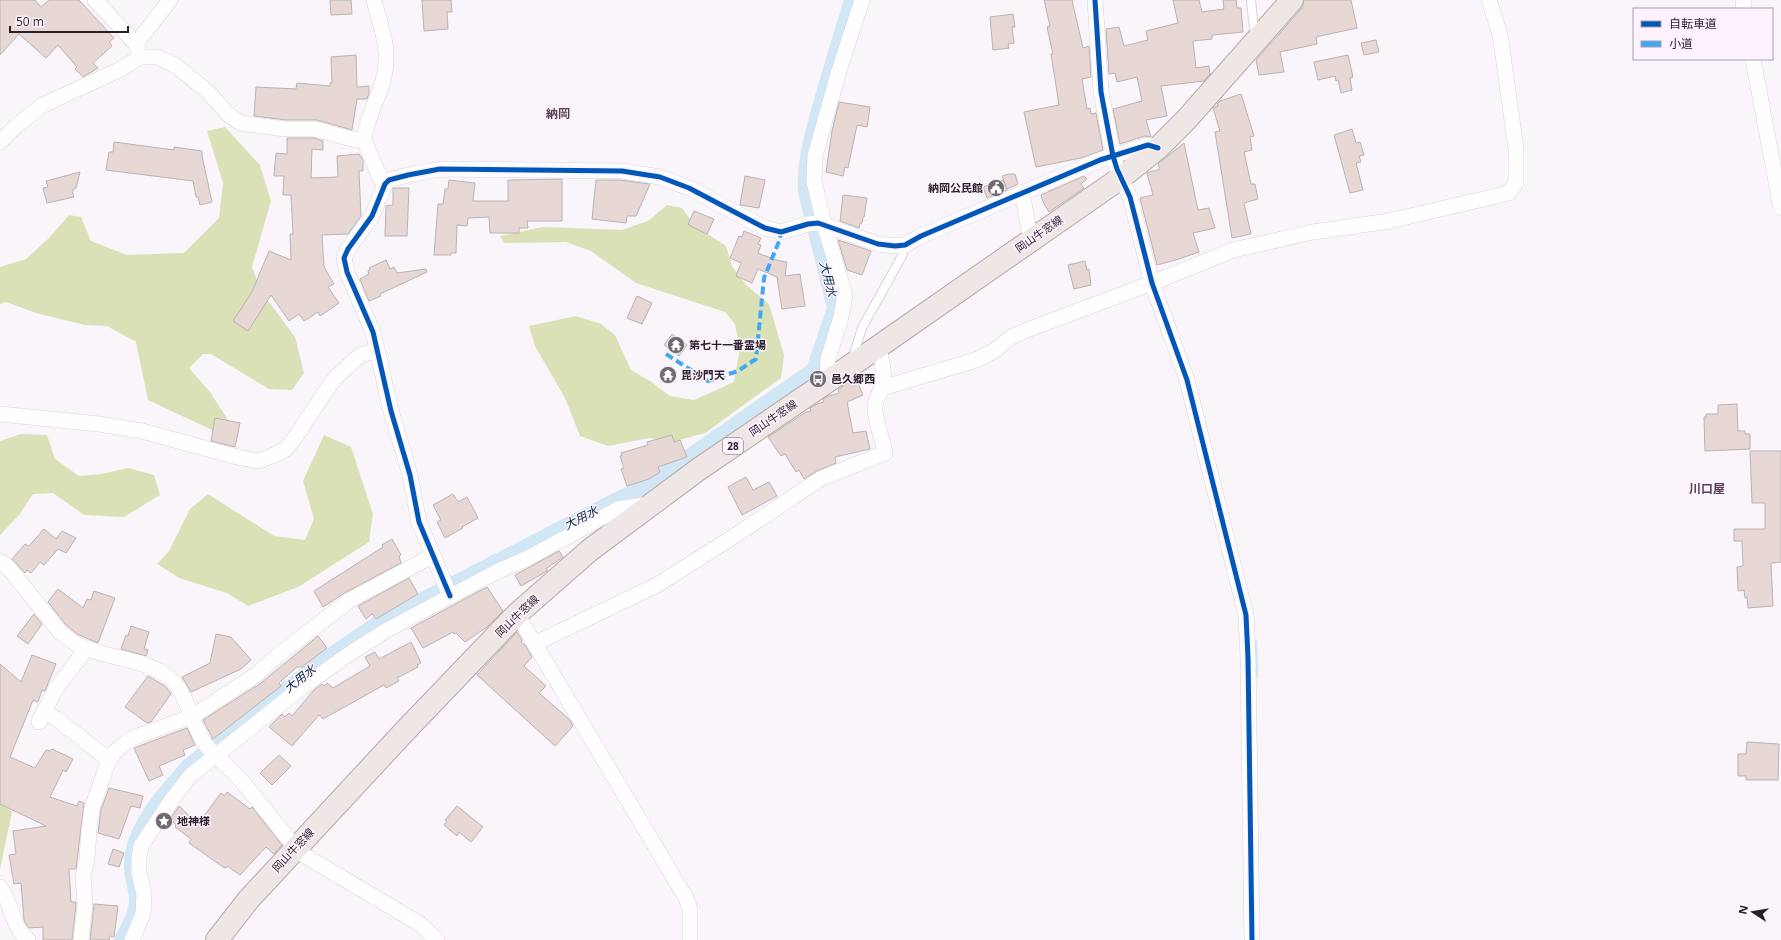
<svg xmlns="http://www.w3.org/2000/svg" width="1781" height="940" font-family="'Open Sans','Noto Sans JP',sans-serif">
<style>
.forest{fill:#dae1b6}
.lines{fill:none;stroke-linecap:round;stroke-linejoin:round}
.stream{stroke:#d1e7f6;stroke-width:4.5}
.canal{stroke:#d1e7f6;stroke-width:16}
.building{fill:#e7d8d5;stroke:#bbb2b1}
.lane-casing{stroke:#dad2da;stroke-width:10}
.street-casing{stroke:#dad2da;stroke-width:16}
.primary-casing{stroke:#b6aaa8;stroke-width:24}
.lane{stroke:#fefefe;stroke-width:8}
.street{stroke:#fefefe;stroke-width:15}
.primary{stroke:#eee7e5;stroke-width:22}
.quiet{stroke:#3fa9f5;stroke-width:4;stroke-dasharray:8 4;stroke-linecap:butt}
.cycleway-casing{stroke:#fdf2fd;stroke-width:8}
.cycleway{stroke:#0057b8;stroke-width:5}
.labels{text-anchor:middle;stroke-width:3;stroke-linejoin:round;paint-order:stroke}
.shield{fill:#fdf2fd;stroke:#695e69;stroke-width:1}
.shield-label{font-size:10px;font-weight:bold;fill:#291f29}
.poi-label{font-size:11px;font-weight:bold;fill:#291f29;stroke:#fdf2fd;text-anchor:start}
.street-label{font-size:11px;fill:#291f29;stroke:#fdf2fd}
.neighbourhood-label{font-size:12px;font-weight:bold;fill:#563f55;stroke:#fdf2fd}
.water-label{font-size:12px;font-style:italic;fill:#042d41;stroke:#fdf2fd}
</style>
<rect width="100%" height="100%" fill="#faf5fa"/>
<g class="forest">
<polygon points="225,127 260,165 271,201 252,267 261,291 295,337 304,373 292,390 269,389 211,354 203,354 189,368 210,392 230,423 212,430 148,400 136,342 107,326 85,325 36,313 6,302 0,304 0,267 26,259 49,238 69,215 81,217 91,241 127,255 184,253 219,218 223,183 207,131"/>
<polygon points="667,205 682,208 694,225 726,246 732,266 746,285 769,304 784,355 781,378 705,433 672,442 649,438 608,446 580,436 565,398 535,346 529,326 576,316 601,324 615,335 631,370 650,381 670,396 694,400 734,382 740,348 735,324 725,312 636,283 591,251 566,242 504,243 500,236 543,227 622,230 648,221"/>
<polygon points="21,434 47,435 55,459 79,476 102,474 128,468 154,475 160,495 124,517 84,515 53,493 33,494 19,515 0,535 0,441"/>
<polygon points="324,435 351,447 373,514 369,542 298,587 248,606 227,593 179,578 157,564 169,551 190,509 208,494 274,536 305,540 314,519 303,481"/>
<polygon points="0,783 3,803 12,812 0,869"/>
</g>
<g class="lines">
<polyline class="stream" points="1255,641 1256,676"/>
<path class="canal" d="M122,940C129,927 137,915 137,900C137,888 131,876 132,863C132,829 168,789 190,765L323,661L380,622L656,480L814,370L835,308L806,192C804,163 812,138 819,111C829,74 841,37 852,0"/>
</g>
<g class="building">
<polygon points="0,0 35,0 41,7 49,0 79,0 114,38 109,42 112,46 93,63 98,68 83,77 75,69 77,67 58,45 46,58 19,34 0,55"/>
<polygon points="330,0 351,0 352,14 331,15"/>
<polygon points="422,0 451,0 452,12 447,12 448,29 424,31"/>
<polygon points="1044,0 1072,0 1083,48 1089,46 1091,77 1082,79 1087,109 1090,108 1091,114 1096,113 1103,150 1081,158 1036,167 1024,112 1059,105 1051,54 1053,54 1047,27 1050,26"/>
<polygon points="1173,0 1199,0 1202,12 1224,9 1223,0 1236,0 1237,8 1241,8 1243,32 1212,35 1212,39 1193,41 1196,68 1209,66 1210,74 1204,81 1161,86 1167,116 1146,120 1151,137 1145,136 1120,144 1113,109 1142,101 1137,77 1117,82 1115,73 1109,74 1106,29 1119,27 1124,46 1148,40 1146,31 1178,23"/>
<polygon points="1304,0 1351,0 1357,28 1316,37 1317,44 1280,52 1284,72 1259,75 1256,60 1295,16 1302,8"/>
<polygon points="1013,14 1015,27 1012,27 1014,43 1008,44 1009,48 993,50 990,17"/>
<polygon points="1376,40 1379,52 1364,55 1361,43"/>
<polygon points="356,55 357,87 369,86 369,93 367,99 357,99 352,130 317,120 286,120 254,116 256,87 296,89 297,83 330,86 330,83 332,83 331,57"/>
<polygon points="1348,55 1353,77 1350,78 1352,90 1341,93 1338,80 1336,81 1335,76 1318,80 1314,62"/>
<polygon points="1241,94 1254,136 1250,137 1252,150 1244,152 1251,184 1255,184 1258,199 1244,203 1251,234 1232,238 1215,132 1220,131 1213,108 1218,106 1217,104 1220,101"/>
<polygon points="839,102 870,107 867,127 857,125 848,168 845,167 843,176 826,172 832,131"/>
<polygon points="1352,129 1356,143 1360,142 1364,155 1359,156 1361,162 1356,163 1363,190 1350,193 1334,135"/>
<polygon points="287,138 314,138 323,141 323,150 312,149 311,178 338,177 337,156 359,154 363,160 363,171 359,171 361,216 348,234 322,235 324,267 334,284 328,287 339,303 320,316 318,312 304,321 299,314 289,321 271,295 248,331 233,321 252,292 269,251 291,260 290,234 293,234 291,195 283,195 284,176 274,176 276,153 287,154"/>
<polygon points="114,142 174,150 174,147 202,151 202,156 212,202 200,205 198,197 196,197 193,181 106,170 109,152 113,152"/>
<polygon points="1184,143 1198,210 1209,208 1215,228 1193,233 1199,252 1179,259 1157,265 1140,198 1153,195 1147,173 1160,169 1158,164"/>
<polygon points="80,172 76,188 72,191 74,197 47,203 43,188 48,187 46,181"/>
<polygon points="1009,174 1015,174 1018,184 1007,189 1002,176"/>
<polygon points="745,176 765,180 759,208 740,205"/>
<polygon points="1084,176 1087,179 1081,184 1084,188 1049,212 1043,202 1041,195"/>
<polygon points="562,179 562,221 527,221 528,228 519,228 519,233 490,233 489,217 468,218 467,226 457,225 456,253 451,253 451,255 434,255 438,204 443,204 445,189 448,189 449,180 475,183 473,201 508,201 508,180"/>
<polygon points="596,180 620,180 650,184 636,216 627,216 626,223 592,219"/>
<polygon points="1003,180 1007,190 987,198 983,187"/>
<polygon points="393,188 409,188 407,236 385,236 386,206 393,205"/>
<polygon points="843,195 867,198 864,217 863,217 862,223 860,223 859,228 840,221"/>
<polygon points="694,211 714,219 707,234 690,226 690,225 688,224"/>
<polygon points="744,231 761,238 758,244 761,245 758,253 776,260 787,262 785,276 800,274 805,306 782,309 777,277 758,269 752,283 736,276 741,263 730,258 739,236 742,237"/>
<polygon points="838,240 871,251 862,275 847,270"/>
<polygon points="386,260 390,269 394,267 397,273 426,269 427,272 380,294 381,296 369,301 360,279 369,274 368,271 370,270 369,268"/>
<polygon points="1085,261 1087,270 1089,269 1091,285 1074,289 1068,265"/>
<polygon points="637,296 652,303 642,324 627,318"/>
<polygon points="672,334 687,345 679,356 664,345"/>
<polygon points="857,381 863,395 847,402 853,433 866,431 870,449 835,457 836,463 817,471 804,479 799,470 796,472 785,454 781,456 768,437 806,412 811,411 810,408 817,404 824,402 823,399 829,396 839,393 838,390 847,383"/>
<polygon points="1737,404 1738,431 1745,431 1745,434 1750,434 1750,449 1705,451 1704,417 1706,417 1706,414 1718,414 1718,405"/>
<polygon points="215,418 240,423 235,447 211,441"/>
<polygon points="672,435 674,442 680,440 687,457 658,467 660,472 649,479 627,486 621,469 624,468 620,456 622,456 621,453 648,445 647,442"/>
<polygon points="1750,451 1781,451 1781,562 1771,563 1773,606 1748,608 1747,597 1745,598 1744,590 1738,591 1737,567 1743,566 1742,541 1734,541 1734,529 1765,529 1765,503 1752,503"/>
<polygon points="746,477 753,490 769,482 777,496 742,515 728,487"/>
<polygon points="453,494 458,502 467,497 478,518 462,527 463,528 445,538 437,522 441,520 433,505"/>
<polygon points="44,529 56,539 62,531 76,538 66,553 58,549 44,565 40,562 31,573 27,570 25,573 12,559 25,544 29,546"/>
<polygon points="392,539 401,555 399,556 401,563 346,592 323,607 314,591 383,547 382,545"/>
<polygon points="559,551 563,557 547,568 547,571 521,586 515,575"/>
<polygon points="409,578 418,594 376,619 372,614 366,619 358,606"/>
<polygon points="487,587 503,611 487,627 465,642 456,633 454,634 453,632 423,648 411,628"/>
<polygon points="58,589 83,608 87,599 91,600 94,591 115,598 98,643 77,634 66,625 48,602"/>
<polygon points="34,614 42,624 28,644 17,636"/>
<polygon points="131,626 149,632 144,649 148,650 146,656 121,649 126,635 128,636"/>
<polygon points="517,632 522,640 521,642 525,645 532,657 524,666 546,686 539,693 570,720 573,726 555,746 477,675"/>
<polygon points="216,634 231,637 251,660 241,669 191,692 182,677 210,663"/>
<polygon points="318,636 327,648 302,667 297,667 279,683 281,686 213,739 203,720 256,686 256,687"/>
<polygon points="411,642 421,663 417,665 418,667 397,678 399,681 386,688 384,685 323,719 319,715 292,746 269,727 282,714 285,717 289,713 292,716 314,690 322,684 325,686 327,683 333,688 370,666 365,657 375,652 379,659"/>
<polygon points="32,655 56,664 47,686 45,691 42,690 38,702 33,700 10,757 35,768 46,750 50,751 52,749 73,759 66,772 63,770 50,797 77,806 79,801 84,803 76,869 69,869 71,902 76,902 76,905 72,940 43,940 43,927 29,928 26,924 24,920 21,883 14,884 9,855 16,854 13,831 46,826 0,804 0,664 21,682"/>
<polygon points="148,676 165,686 171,694 151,722 147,723 125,707"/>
<polygon points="187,728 195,745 183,750 185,755 159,766 163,775 149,781 134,748"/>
<polygon points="1747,742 1779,744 1778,780 1746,780 1746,776 1738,776 1738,754 1746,754"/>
<polygon points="279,755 291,766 272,785 260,773"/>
<polygon points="109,788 143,796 140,808 131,806 119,839 98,833 101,810"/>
<polygon points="227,792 250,809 252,807 282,845 274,854 266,847 240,875 227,866 226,868 223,867 189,843 191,839 175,827 176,825 170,819 179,806 198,824 221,793 225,796"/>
<polygon points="457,806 483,827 471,842 459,832 457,836 444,825 447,821 445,820"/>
<polygon points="113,849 124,853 119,867 108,864"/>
<polygon points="94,904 118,906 114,937 110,936 109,940 90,940"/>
</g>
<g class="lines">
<defs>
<g id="lane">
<polyline points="1251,0 1254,29 1261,34"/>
<polyline points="852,360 862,328 903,254 905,245"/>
</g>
<g id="street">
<polyline points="95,0 136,44 140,57"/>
<polyline points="1095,0 1101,92 1113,156 1117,169 1130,197 1152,283 1187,380 1246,615 1248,658 1252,940"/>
<polyline points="1743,0 1744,9"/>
<polyline points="136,44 170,0"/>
<polyline points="1753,59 1781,208"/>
<path d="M364,140C366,121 376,103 382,84C392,51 382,32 374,0"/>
<polyline points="0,142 16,126 43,105 121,69 140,57 157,57 175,65 207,91 229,115 241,123 285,129 315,129 352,139 364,140 381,180 385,184"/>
<polyline points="1022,192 1029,231 1035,237"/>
<polyline points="827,382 828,359 841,317 845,295 824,224 814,181 815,156 838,74 862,0"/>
<polyline points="882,388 976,360 994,351 1011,337 1027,330 1152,283 1233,250 1313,232 1389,221 1509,193 1516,183 1516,149 1500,34 1489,0"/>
<polyline points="0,414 99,424 142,431 237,457 258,461 272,456 286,449 296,436 334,379 360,355 376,351"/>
<path d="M0,561L8,567L60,632C92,662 141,653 171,679C187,693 193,727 205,744C214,755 225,764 235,774C257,797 275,823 295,847L302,854L420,924L437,940"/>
<polyline points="450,596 419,522 410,475 391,411 373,332 347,272 344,258 348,249 372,216 385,184 389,180 408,175 440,169 622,171 660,177 689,188 765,228 781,232 808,224 818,223 878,244 895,246 905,245 921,236 1100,160 1148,145 1158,148"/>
<polyline points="517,614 686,898 690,909 690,940"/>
<path d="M536,643L657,585L733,537L820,479L885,453C883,440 875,421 875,408C875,399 880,394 882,387C885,375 882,359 878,347"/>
<polyline points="44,712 57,719 109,760"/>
<polyline points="39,722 55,690 86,649"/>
<path d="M0,887C12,902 12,928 28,940"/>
<polyline points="81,940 85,905 83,878 87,859 89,830 92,808 107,765 114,753 125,743 135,737 193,716 257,674 277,656 350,600 432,556"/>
<polyline points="132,940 143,914 144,894 139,873 139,858 141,846 173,798 191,775 301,688 349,654 385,631 498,571 528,558 618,509 649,504"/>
</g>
<polyline id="primary" points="217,940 249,899 405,731 517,614 590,550 699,469 878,347 1122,177 1158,148 1186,120 1292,0"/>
</defs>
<use href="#lane" class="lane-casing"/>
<use href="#street" class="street-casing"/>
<use href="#primary" class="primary-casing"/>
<use href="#lane" class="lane"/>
<use href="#street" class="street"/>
<use href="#primary" class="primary"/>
<polyline class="quiet" points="666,354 708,381 738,371 756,359 764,278 780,239 781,232"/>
<defs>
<g id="cycleway">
<polyline points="1095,0 1101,92 1113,156 1117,169 1130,197 1152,283 1187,380 1246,615 1248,658 1252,940"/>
<polyline points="450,596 419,522 410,475 391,411 373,332 347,272 344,258 348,249 372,216 385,184 389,180 408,175 440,169 622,171 660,177 689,188 765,228 781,232 808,224 818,223 878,244 895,246 905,245 921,236 1100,160 1148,145 1158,148"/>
</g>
</defs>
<use href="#cycleway" class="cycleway-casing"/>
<use href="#cycleway" class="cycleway"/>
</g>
<defs>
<symbol id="civic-disc" viewBox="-11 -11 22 22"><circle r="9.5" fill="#726a72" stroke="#fdf2fd"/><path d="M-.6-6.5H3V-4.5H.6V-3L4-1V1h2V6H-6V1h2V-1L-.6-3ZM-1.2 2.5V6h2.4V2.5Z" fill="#fff"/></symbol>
<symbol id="temple-disc" viewBox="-11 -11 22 22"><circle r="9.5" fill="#726a72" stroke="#fdf2fd"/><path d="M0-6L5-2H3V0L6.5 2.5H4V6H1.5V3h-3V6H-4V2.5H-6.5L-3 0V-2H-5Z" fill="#fff"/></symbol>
<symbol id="bus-disc" viewBox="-11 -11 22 22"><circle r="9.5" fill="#726a72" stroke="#fdf2fd"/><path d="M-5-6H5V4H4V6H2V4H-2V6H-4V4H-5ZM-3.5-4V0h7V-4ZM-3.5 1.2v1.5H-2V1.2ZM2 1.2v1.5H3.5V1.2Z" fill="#fff"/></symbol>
<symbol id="sight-disc" viewBox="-11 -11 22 22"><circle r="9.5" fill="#726a72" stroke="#fdf2fd"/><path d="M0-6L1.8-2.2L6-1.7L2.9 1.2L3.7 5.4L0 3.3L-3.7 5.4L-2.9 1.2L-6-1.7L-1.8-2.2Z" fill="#fff"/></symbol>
</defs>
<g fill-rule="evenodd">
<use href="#civic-disc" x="986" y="178" width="20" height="20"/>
<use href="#temple-disc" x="666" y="335" width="20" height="20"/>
<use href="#temple-disc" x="658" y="365" width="20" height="20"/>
<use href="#bus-disc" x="808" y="369" width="20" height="20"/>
<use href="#sight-disc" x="154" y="811" width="20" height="20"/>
</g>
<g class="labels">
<rect class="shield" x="723" y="438" width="20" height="16" rx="3"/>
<g class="shield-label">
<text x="733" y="450">28</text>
</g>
<g class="poi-label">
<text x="983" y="192" text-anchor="end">納岡公民館</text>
<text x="689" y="349">第七十一番霊場</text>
<text x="681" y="379">毘沙門天</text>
<text x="831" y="383">邑久郷西</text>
<text x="177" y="825">地神様</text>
</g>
<g class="street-label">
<text transform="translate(1039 234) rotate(-35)" y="4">岡山牛窓線</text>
<text transform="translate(773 418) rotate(-34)" y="4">岡山牛窓線</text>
<text transform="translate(517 616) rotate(-44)" y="4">岡山牛窓線</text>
<text transform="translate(293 850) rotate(-47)" y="4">岡山牛窓線</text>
</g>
<g class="neighbourhood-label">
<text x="558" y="118">納岡</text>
<text x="1707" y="493">川口屋</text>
</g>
<g class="water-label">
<text transform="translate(828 279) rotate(76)" y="4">大用水</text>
<text transform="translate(581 518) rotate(-27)" y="4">大用水</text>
<text transform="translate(300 679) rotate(-38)" y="4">大用水</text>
</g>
</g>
<rect x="1633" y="8" width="140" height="52" fill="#fdf2fd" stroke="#a89ea8"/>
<rect x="1641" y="21" width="20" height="6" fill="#0057b8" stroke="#a89ea8"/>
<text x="1669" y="28" font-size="12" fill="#291f29">自転車道</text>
<rect x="1641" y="41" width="20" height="6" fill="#3fa9f5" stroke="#a89ea8"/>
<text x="1669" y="48" font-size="12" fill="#291f29">小道</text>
<g transform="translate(1753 912) rotate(282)" stroke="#fdf2fd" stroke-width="3" paint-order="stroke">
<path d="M0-3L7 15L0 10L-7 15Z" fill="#291f29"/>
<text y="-6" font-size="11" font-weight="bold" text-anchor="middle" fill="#291f29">N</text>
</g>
<path d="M10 26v6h118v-6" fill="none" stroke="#291f29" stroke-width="2"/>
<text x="16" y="26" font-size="12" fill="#291f29" stroke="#fdf2fd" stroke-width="3" paint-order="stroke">50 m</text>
</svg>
